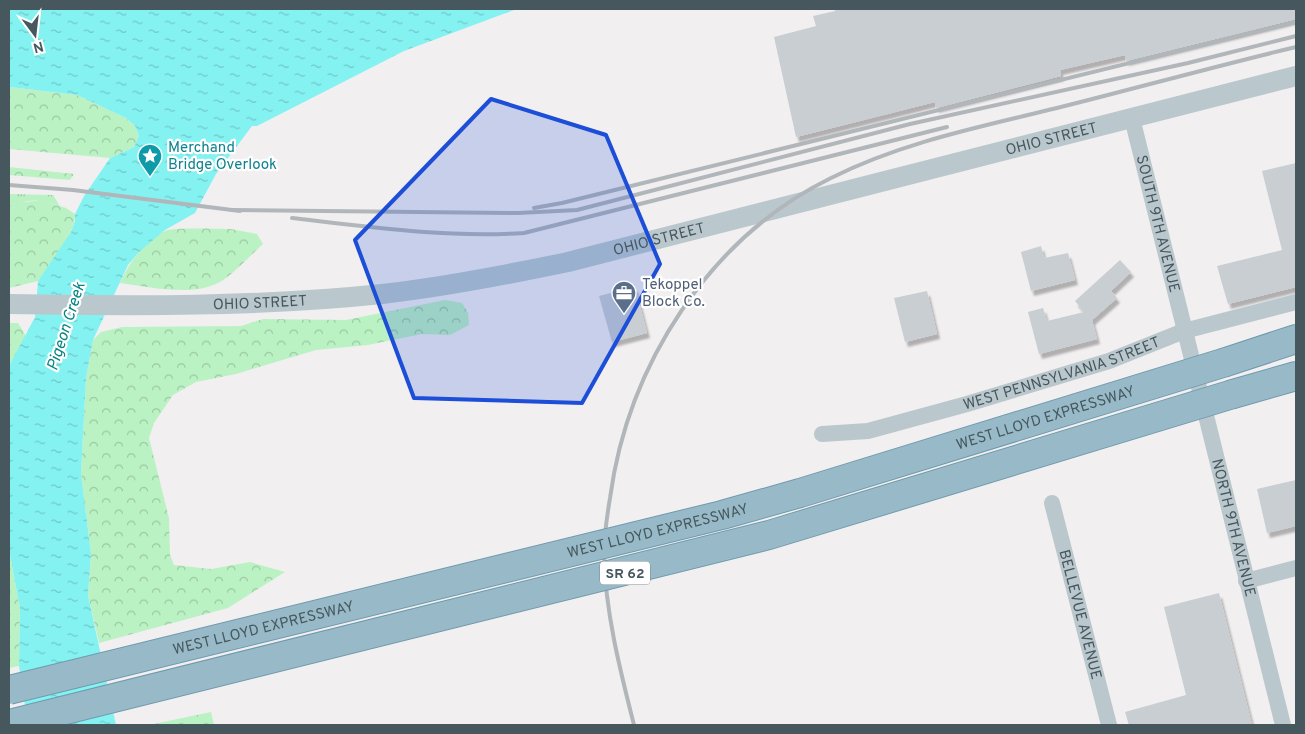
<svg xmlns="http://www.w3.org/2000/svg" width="1305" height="734" font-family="Overpass,sans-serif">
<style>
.grass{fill:url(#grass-tufts)}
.forest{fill:url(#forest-crowns)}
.water{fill:url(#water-ripples)}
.building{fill:#c9ced2;filter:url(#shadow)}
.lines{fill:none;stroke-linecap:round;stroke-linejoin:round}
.trunk-casing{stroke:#6f9aad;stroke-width:30}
.minor{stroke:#bac8cd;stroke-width:16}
.tertiary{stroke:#bac8cd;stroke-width:20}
.trunk{stroke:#98bac8;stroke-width:28}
.rail{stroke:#b1b6ba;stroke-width:4}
.trunk-bridge-casing{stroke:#6f9aad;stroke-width:30;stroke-linecap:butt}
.trunk-bridge{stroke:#98bac8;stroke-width:28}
.marked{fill:#1d4ed8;fill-opacity:0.2;stroke:#1d4ed8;stroke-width:4;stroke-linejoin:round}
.labels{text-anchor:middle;stroke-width:4.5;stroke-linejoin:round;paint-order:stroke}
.shield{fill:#fff;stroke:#7e8a8e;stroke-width:1}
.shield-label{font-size:14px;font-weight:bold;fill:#46585e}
.street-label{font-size:15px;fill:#46585e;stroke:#fff}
.culture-label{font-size:15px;fill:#0d838f;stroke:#fff;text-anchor:start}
.service-label{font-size:15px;fill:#4e5e75;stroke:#fff;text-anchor:start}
.water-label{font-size:16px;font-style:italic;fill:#068483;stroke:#fff}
</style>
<defs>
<pattern id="grass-tufts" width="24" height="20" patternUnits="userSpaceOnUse" patternTransform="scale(1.25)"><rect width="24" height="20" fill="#bbf2c4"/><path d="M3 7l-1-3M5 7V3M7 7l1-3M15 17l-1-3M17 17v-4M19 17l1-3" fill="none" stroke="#9ac7a2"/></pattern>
<pattern id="forest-crowns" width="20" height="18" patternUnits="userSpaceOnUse" patternTransform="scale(1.25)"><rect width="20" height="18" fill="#bbf2c4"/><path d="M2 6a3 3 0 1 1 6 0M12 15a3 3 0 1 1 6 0" fill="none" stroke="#9ac7a2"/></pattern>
<pattern id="water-ripples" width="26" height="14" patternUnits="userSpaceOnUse" patternTransform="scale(1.25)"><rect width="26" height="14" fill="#85f2f2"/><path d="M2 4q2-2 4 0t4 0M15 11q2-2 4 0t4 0" fill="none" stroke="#6fc7c7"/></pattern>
<filter id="shadow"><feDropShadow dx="3" dy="5" stdDeviation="1" flood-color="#0004"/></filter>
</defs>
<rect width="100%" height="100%" fill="#f2eff0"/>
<path class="grass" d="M9,194L53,195L60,206C40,200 26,196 9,211Z"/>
<g class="forest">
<polygon points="9,87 77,95 126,118 135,126 139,136 134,147 110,158 9,149"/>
<polygon points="9,167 74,174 70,180 9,175"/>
<path d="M41,200L66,208L75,214C76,235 50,264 38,281L9,288V211L18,203Z"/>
<path d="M231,229L257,234L263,244C251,255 239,268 226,278C199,299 151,287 120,283C129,263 144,241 165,231C173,227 218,229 231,229Z"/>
<polygon points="445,300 462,303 468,313 469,325 450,335 422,334 368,345 316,350 236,374 196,382 173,395 154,423 149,438 169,518 170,555 174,565 211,569 250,562 285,572 228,608 99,643 88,595 91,554 81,474 86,378 93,340 101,332 122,327 241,326 263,319 346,320"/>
<polygon points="9,323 18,323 26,336 9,366"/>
<polygon points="9,550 20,608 19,666 9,668"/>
<polygon points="211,712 214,725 149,725"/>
</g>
<polygon class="water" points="9,9 517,9 404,51 257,126 252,126 216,174 195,213 165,230 139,252 128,265 93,340 86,378 81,474 91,554 88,595 116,725 31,725 24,701 19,666 20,608 9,550 9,366 35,317 38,281 71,232 75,221 75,214 84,196 110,158 134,147 139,136 135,126 126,118 77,95 9,87"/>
<g class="building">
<polygon points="835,9 1296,9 1296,19 1126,61 1125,55 1060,70 1061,76 936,108 935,102 796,137 774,37 816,26 813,16 835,11"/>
<polygon points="1296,163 1296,287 1228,304 1217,266 1282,250 1262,171"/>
<polygon points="1041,246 1044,258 1068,253 1075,280 1031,291 1021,252"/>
<polygon points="1120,260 1131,272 1111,291 1117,298 1092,320 1097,339 1039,354 1028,312 1043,308 1047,321 1084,312 1075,301"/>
<polygon points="635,287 647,333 612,342 599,296"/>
<polygon points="927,291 937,334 905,342 894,298"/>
<polygon points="1296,480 1296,526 1267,533 1257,489"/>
<polygon points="1219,593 1252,725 1129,725 1125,712 1186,695 1164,607"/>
</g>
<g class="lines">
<defs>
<g id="trunk">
<polyline points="1226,362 1296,339"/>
<polyline points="1233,394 1296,376"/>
</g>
</defs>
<use href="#trunk" class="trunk-casing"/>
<g class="minor">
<path id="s1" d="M1132,118L1283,725"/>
<path id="s2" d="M822,434L868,431L967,404L1109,361L1184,331L1296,302"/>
<path id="s3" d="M1052,503L1109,725"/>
<polyline points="1246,581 1296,568"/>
</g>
<path class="tertiary" id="s4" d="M9,304C133,306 258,307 382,294C445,287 506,275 568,262L1296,76"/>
<use href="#trunk" class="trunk"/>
<g class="rail">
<polyline points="9,185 73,190 240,211"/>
<polyline points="534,208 562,203 1296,22"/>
<polyline points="232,210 518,213 577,210 910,124 1188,63 1296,36"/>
<path d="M292,218C369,227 446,238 524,233L947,127"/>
<path d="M634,725C620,670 605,611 604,554C604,535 607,516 610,498C628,365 709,238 831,178C903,142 980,127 1057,108C1137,88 1216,66 1296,47"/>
</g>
<defs>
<g id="trunk-bridge">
<path id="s5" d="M9,690L722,515L800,493L1226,362"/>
<polyline points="9,724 769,535 1233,394"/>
</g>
</defs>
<use href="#trunk-bridge" class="trunk-bridge-casing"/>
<use href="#trunk-bridge" class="trunk-bridge"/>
</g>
<path class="marked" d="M491,99L606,135L660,264L582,403L414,398L355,240Z"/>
<defs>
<symbol id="sight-pin" viewBox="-11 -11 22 30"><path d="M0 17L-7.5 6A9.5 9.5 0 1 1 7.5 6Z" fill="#0f9aa8" stroke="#fff"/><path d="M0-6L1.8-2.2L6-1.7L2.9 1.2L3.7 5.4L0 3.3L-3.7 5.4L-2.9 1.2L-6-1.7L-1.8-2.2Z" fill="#fff"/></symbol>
<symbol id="office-pin" viewBox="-11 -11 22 30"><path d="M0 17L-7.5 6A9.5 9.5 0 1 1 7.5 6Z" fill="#5c6f8a" stroke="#fff"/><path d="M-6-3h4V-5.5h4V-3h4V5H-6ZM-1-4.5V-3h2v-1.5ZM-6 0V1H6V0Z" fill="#fff"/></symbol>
</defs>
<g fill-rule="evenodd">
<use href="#sight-pin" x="136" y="142" width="28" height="38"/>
<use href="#office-pin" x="610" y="279" width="28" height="38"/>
</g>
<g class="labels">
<rect class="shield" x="600" y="561.5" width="50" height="23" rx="4"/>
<g class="shield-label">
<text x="625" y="578">SR 62</text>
</g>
<g class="street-label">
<text dy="5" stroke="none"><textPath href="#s4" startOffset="1061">OHIO STREET</textPath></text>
<text dy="5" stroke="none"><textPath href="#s1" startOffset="109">SOUTH 9TH AVENUE</textPath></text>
<text dy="5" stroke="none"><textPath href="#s4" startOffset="656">OHIO STREET</textPath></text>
<text dy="5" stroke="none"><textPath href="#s4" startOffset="251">OHIO STREET</textPath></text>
<text dy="5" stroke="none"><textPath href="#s2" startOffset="248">WEST PENNSYLVANIA STREET</textPath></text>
<text dy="5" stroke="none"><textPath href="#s5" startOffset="1072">WEST LLOYD EXPRESSWAY</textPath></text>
<text dy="5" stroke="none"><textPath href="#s1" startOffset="422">NORTH 9TH AVENUE</textPath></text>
<text dy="5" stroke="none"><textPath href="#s5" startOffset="668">WEST LLOYD EXPRESSWAY</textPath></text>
<text dy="5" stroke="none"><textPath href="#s3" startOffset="115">BELLEVUE AVENUE</textPath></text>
<text dy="5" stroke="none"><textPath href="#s5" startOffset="262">WEST LLOYD EXPRESSWAY</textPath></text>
</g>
<g class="culture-label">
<text x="168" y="152">Merchand<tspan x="168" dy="17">Bridge Overlook</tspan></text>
</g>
<g class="service-label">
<text x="642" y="289">Tekoppel<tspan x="642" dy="17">Block Co.</tspan></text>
</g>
<g class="water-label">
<text transform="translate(65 326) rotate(-72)" y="6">Pigeon Creek</text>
</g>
</g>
<rect width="1305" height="734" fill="none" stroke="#46585e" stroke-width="20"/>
<g transform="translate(35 35) rotate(165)" stroke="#ffffff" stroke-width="4" paint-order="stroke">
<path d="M0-4L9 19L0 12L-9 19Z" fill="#46585e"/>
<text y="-8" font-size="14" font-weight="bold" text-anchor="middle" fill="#46585e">N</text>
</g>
</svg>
